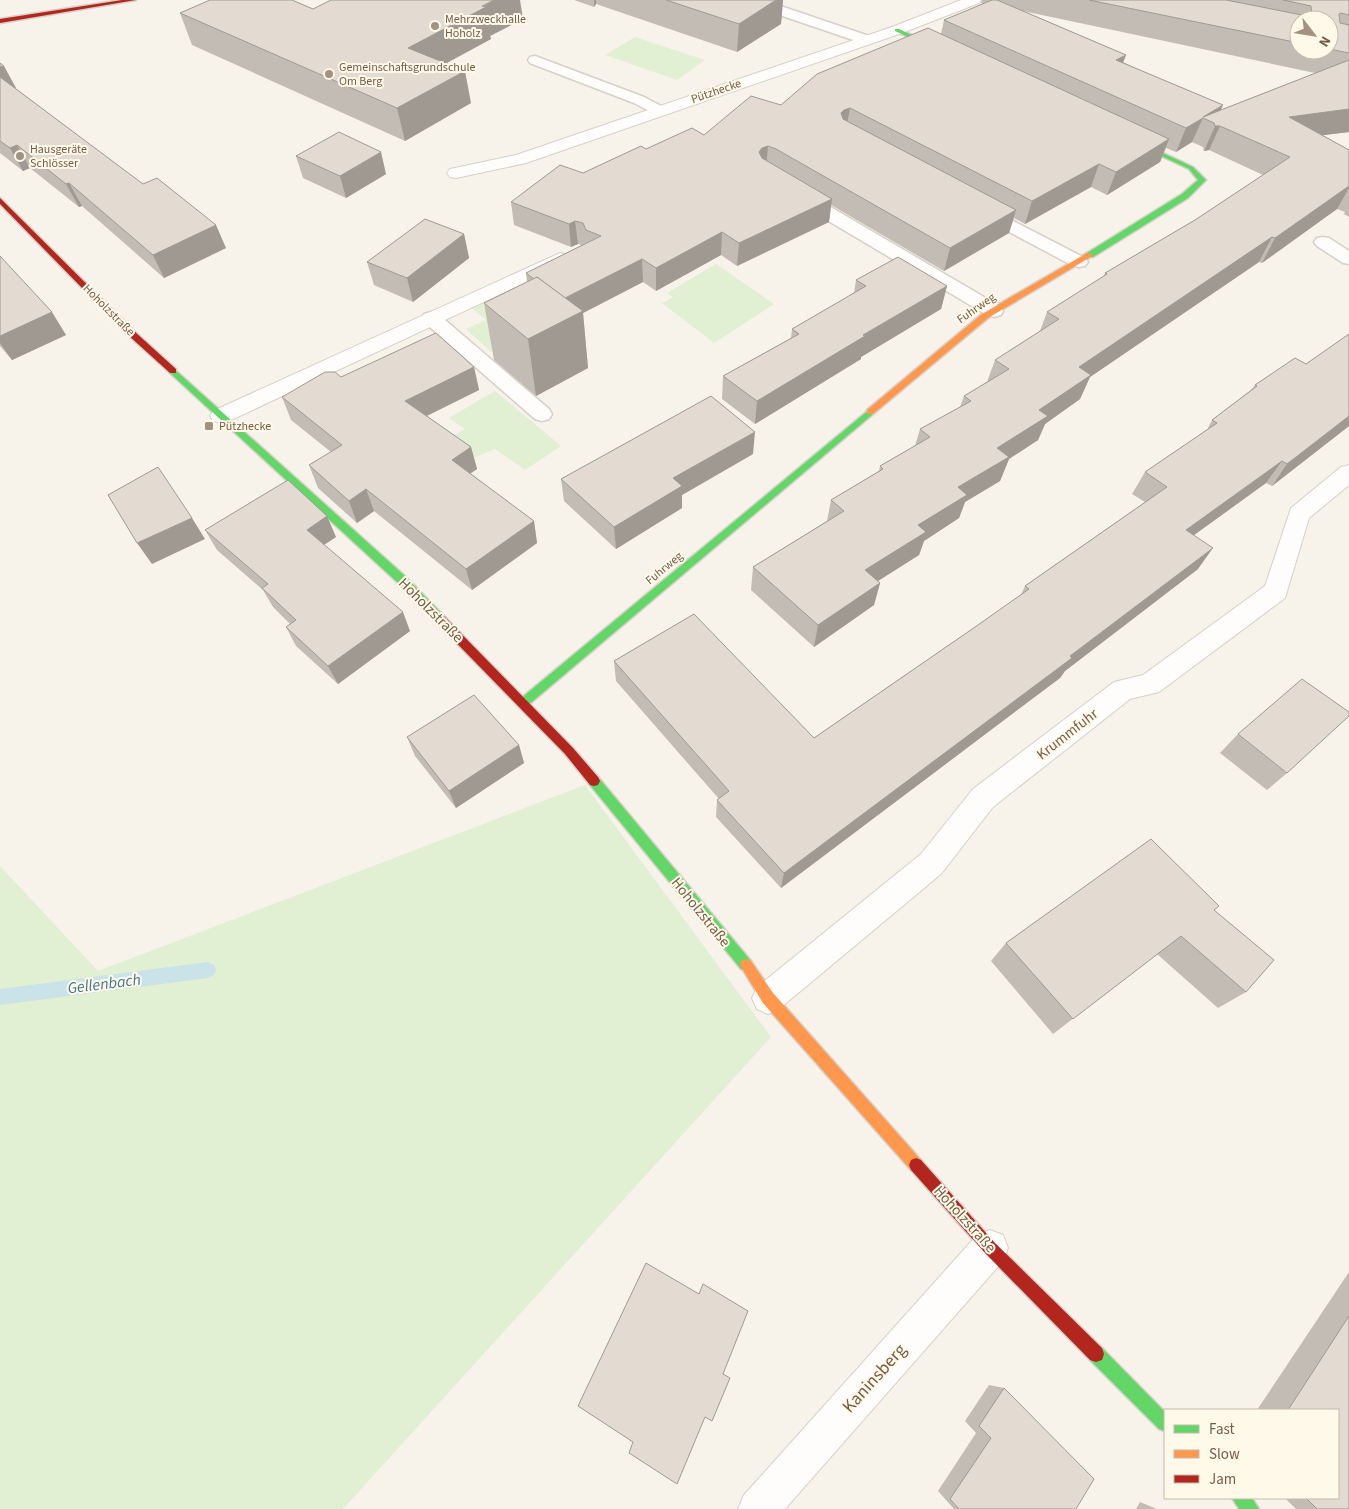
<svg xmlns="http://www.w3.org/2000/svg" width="1349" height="1509" font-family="'Source Sans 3',sans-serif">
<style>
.green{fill:#e1efd3}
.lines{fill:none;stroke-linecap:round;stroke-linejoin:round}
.stream{fill:#cae3e8;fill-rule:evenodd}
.lane-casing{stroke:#d6d0c8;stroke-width:3}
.street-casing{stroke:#d6d0c8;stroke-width:2}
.fast-casing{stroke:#d7d0c8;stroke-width:3}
.slow-casing{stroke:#d7d0c8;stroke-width:3}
.jam-casing{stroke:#d7d0c8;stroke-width:3}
.lane{fill:#fefdfc;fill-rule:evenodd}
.street{fill:#fefdfc;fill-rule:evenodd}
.fast{fill:#63d668;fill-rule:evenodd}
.slow{fill:#ff974d;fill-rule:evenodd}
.jam{fill:#b3261e;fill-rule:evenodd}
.wall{fill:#c3bcb4;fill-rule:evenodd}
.shaded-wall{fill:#9f9992}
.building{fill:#e3dbd1;stroke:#9f9992}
.poi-dot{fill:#a39181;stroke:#fff9ea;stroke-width:2}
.labels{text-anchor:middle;stroke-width:4;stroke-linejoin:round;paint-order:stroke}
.far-poi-label{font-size:12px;fill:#765c48;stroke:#fff9ea;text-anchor:start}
.far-street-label{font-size:12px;fill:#765c48;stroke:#fff9ea}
.street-label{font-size:15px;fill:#765c48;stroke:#fff9ea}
.water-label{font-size:16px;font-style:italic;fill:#41798b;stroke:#fff9ea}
.near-street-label{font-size:18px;fill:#765c48;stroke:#fff9ea}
</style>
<rect width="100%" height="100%" fill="#f7f3ea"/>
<g class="green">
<polygon points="635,37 705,60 677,80 605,55"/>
<polygon points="716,264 774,304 714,343 662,303 673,297 667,293"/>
<polygon points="507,286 552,323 491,352 466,329 486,320 467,304"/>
<polygon points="495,391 561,446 525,470 495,449 476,457 448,439 465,429 449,418"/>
<polygon points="585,785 771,1037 343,1509 0,1509 0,866 98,971"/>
</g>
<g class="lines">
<polygon class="stream" points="208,962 214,965 216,970 214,975 208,978 0,1005 0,989"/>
<defs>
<g id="lane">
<polygon points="753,0 763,0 872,37 874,40 872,43 862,43 753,6 751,3"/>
<polygon points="535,56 644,97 665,108 668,111 665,114 655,114 634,103 530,63 528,60 530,57"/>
<polygon points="799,191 805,192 1001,307 1003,311 1001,315 994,317 987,315 793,200 791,196 793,192"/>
<polygon points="980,204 1085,258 1088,262 1085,266 1079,267 1073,266 974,213 971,209 974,205"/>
<polygon points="1323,237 1329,238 1349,251 1349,264 1343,263 1317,246 1314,242 1317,238"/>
<polygon points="431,312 438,314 549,409 552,414 549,419 542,421 535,419 424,322 422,318 424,314"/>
</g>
<g id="street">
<polygon points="961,0 981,0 979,3 902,33 526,163 456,178 450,177 447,173 450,169 516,155 892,27"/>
<polygon points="560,253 567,255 569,259 567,263 229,421 221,423 213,421 210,416 213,411"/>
<polygon points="1349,465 1349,485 1309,518 1285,598 1159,692 1130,699 993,807 941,874 779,1009 768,1014 757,1009 752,998 757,987 921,854 973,789 1114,682 1143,675 1265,586 1291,508 1341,467"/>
<polygon points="990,1230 1003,1235 1008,1248 1003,1261 785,1509 738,1509 744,1495 977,1235"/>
</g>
<g id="fast">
<polygon points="895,29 899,29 946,51 941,52 895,31"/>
<polygon points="1127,138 1131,138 1193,167 1206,180 1188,198 1093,257 1087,257 1087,253 1182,194 1198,180 1189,169 1127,140"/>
<polygon points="173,368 405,576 441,613 442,616 441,619 433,619 397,582 170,373 169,371"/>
<polygon points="870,409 874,412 873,414 527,706 519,706 518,703 519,700"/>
<polygon points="594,776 598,777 751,961 752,965 751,969 746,971 741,969 590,785 588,781 590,777"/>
<polygon points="1096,1346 1102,1348 1165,1412 1165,1431 1159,1429 1090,1360 1088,1354 1090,1348"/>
<polygon points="1232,1498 1252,1498 1259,1509 1239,1509"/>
</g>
<g id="slow">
<polygon points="1087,253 1094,255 988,318 873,414 867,414 867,410 982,314"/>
<polygon points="746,959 751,961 773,993 921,1160 923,1165 921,1170 916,1172 911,1170 763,1003 740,965 741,961"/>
</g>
<g id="jam">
<polygon points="122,0 136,0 0,23 0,19"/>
<polygon points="0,198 134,331 176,369 176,373 170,373 128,335 0,204"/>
<polygon points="437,612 441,613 573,748 598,777 600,781 598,785 594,786 590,785 565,754 433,619 432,616"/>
<polygon points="916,1158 921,1160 995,1243 1102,1348 1104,1354 1102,1360 1096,1362 1090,1360 985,1253 911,1170 909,1165 911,1160"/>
</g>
</defs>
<use href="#lane" class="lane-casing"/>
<use href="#street" class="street-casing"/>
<use href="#fast" class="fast-casing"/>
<use href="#slow" class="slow-casing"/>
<use href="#jam" class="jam-casing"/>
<use href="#lane" class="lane"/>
<use href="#street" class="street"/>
<use href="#fast" class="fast"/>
<use href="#slow" class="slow"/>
<use href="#jam" class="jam"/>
</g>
<g class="wall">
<polygon points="574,0 783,0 781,24 737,52 596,4 594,7"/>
<path d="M982,0H1349V132L1322,135L1349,150V217L1344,214L1345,212L1337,209L1262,263L1259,262L1090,377L1080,399L1045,424L1038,440L1009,459L1000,481L965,502L959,518L924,541L919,555L878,581L880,583L874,605L814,647L751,590L753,567L827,521L831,500L879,471L880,466L915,446L920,429L960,407L964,396L987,382L995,360L1040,331L1047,312L1104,276L1105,273L1195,220L1263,175L1209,150L1204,151L1203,147L1192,142L1176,152L1166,148L1160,162L1107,195L1091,187L1025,224L1014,218L1009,233L944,271L831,205L829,222L737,266L721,255L656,291L643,282L583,313L588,368L536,396L494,360L484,303L527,282L526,273L582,245L578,244L571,247L514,225L511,202L646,149L704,135L781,105L941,34L944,20L983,4L981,3ZM1023,11L1315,73L1221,110L1123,62L1126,55ZM1299,20H1329V50H1299Z"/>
<polygon points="313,9 523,19 490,36 491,39 447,63 471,103 405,141 192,45 180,13"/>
<polygon points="0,63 16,88 15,88 226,248 164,278 82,206 79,207 30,168 23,171 0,153"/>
<polygon points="296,156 386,174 346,198 303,178"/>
<polygon points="464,234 469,258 413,302 374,285 367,262"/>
<polygon points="0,256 66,335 12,360 0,346"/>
<polygon points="856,280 947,286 941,309 861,357 861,359 755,424 722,399 723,376 791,338 792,329 854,293"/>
<polygon points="1349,334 1349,426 1272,486 1266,483 1194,535 1198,569 1065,671 1060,678 781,888 716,817 717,800 719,799 616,681 614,661 814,738 978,625 1021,595 1025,586 1145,502 1132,494 1145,472 1207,430 1212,420 1251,390 1255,385 1306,364"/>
<polygon points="474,367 479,390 427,416 471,447 477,469 470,474 534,521 537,543 472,590 374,511 357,523 318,488 309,465 331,452 291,420 282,397 341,377"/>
<polygon points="753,454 682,495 682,508 616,549 564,501 561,479"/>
<polygon points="205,530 336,537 324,545 410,631 338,684 296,646 286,627 290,624 273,607 263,590 217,550"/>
<polygon points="1238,734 1287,773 1267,790 1220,753"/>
<polygon points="407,737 519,745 524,763 456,808 415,756"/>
<polygon points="1214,910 1246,992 1218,1008 1157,954 1053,1034 991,961 1006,943"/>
<polygon points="1349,1272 1349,1509 1296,1509 1285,1498 1338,1498 1338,1410 1257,1410"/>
<polygon points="989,1385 1004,1388 1076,1509 954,1509 938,1491 976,1433 965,1421"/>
<polygon points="1140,1502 1157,1509 1136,1509"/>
</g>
<g class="shaded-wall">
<polygon points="494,0 520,0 523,19 490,36 491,39 415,80 408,48"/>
<polygon points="594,0 596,0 596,4 594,7"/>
<polygon points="776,0 783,0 781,24 737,52 739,24"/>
<polygon points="1126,55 1117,79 1116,60"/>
<polygon points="4,66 16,88 3,93 0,88 0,67"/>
<polygon points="465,71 471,103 405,141 397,108"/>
<polygon points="1223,105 1215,124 1214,123 1203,117"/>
<polygon points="850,108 846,130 841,113 844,110"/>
<polygon points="1349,109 1349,132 1277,141 1289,117"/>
<polygon points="1203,118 1192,142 1176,152 1186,128"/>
<polygon points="1215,126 1220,126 1209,150 1204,151"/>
<polygon points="1169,139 1160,162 1107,195 1116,172"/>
<polygon points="17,145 30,168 23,171 10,148"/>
<polygon points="768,146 766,169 759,152 762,148"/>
<polygon points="381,152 386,174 346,198 340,176"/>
<polygon points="1099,164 1091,187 1025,224 1032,201"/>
<polygon points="69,183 82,206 79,207 66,184"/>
<polygon points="1349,186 1349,188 1337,209 1262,263 1275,238"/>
<polygon points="832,199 829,222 737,266 739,243"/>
<polygon points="1016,210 1009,233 944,271 950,248"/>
<polygon points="575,221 578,244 571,247 569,224"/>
<polygon points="216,225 226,248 164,278 153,255"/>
<polygon points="722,232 721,255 656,291 656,268"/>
<polygon points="464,234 469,258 413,302 407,278"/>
<polygon points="1272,237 1259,262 1090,377 1080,399 1045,424 1038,440 1009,459 1000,481 965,502 959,518 924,541 919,555 859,593 865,570 918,525 958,487 997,448 1039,410 1079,367"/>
<polygon points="642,259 643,282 583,313 588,368 536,396 528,339 562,300"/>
<polygon points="947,286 941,309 861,357 861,359 755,424 757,401 863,335"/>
<polygon points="52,312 66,335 12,360 0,343 0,336"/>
<polygon points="474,367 479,390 412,423 405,401"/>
<polygon points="1349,416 1349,426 1272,486 1287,464"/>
<polygon points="755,432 753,454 682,495 682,508 616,549 614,527 673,478"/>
<polygon points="471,447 477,469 457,482 452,460"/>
<polygon points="1282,461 1266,483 1172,551 1186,530"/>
<polygon points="366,489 374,511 357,523 349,501"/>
<polygon points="327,516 336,537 316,550 307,530"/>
<polygon points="192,518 205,539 152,564 137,543"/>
<polygon points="534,521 537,543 472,590 466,569"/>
<polygon points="1213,548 1198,569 1065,671 1060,678 781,888 784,873"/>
<polygon points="880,583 874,605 814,647 818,625"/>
<polygon points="403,612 410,631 338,684 328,666"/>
<polygon points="519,745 524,763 456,808 449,791"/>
</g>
<g class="building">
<polygon points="210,0 292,0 313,9 331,0 494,0 482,6 486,7 408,48 465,71 397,108 180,13"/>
<polygon points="666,0 776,0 739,24"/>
<polygon points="992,0 997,0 1126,55 1116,60 1223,105 1203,117 1349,60 1349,109 1289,117 1349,150 1349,186 1275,238 1272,237 1079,367 1091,375 1039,410 1048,416 997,448 1009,457 958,487 967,495 918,525 926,532 865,570 880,583 818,625 753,567 844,511 831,500 883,469 880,466 930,437 920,429 971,401 964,396 1009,369 995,360 1059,319 1047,312 1107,274 1105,273 1195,220 1290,157 1220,126 1215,126 1214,123 1203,118 1186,128 944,20"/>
<polygon points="1089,0 1226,0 1312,17 1311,6 1283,0 1349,0 1349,15 1341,13 1339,14 1340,23 1349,25 1349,53 1329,49 1329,20 1299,20 1299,43"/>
<polygon points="928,28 1169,139 1116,172 1099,164 1032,201 850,108 844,110 841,113 843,119 1016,210 950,248 776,149 768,146 762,148 759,152 762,158 832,199 739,243 722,232 656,268 642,259 565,298 537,277 534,279 526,273 601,236 586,230 583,223 575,221 569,224 511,202 560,165 583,173 641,146 646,149 692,128 704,135 751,96 781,105 817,74"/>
<polygon points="0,63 4,66 0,67"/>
<polygon points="0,77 143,184 157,178 216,225 153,255 69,183 66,184 17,145 10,148 0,141"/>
<polygon points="339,132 381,152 340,176 296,156"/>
<polygon points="425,219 464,234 407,278 367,262"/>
<polygon points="0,256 52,312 0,336"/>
<polygon points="898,257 947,286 863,335 865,336 757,401 723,376 799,334 792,329 866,286 856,280"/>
<polygon points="537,277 583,311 528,339 484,303"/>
<polygon points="436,333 474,367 405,401 471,447 452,460 534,521 466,569 366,489 349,501 309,465 342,445 282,397 325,372 335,372 341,377"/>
<polygon points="1349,334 1349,416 1287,464 1282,461 1186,530 1213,548 1070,656 1072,658 784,873 717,800 729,791 614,661 694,614 814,738 978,625 1029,589 1025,586 1167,487 1145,472 1217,423 1212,420 1257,386 1255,385 1295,358 1306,364"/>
<polygon points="711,396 755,432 673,478 682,486 614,527 561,479"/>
<polygon points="158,467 192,518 137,543 108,495"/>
<polygon points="288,480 327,516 307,530 403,612 328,666 286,627 296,620 262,588 268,584 205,530"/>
<polygon points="1302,679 1349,712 1349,716 1287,773 1238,734"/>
<polygon points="474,695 519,745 449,791 407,737"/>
<polygon points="1151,839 1219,906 1214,910 1274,960 1246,992 1181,936 1073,1019 1006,943"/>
<polygon points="646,1263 699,1294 703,1284 748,1311 723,1374 730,1378 712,1421 705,1417 677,1484 629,1453 633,1442 578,1406"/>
<polygon points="1349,1316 1349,1509 1317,1509 1306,1498 1338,1498 1338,1410 1288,1410"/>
<polygon points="1004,1388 1094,1479 1076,1509 959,1509 950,1499 991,1438 979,1426"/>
</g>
<g class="poi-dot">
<circle cx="435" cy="26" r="5"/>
<circle cx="329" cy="74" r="5"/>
<circle cx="20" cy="156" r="5"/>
<rect x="204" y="421" width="10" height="10" rx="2.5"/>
</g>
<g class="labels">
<g class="far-poi-label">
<text x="445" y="23">Mehrzweckhalle<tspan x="445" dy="14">Hoholz</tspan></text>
<text x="339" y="71">Gemeinschaftsgrundschule<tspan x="339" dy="14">Om Berg</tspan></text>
<text x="30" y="153">Hausgeräte<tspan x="30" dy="14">Schlösser</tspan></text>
<text x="219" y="430">Pützhecke</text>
</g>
<g class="far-street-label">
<text transform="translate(716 91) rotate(-19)" y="4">Pützhecke</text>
<text transform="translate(976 308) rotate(-35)" y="4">Fuhrweg</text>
<text transform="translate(109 310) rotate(45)" y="4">Hoholzstraße</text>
<text transform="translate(664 568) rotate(-40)" y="4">Fuhrweg</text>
</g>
<g class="street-label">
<text transform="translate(431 610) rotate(45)" y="5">Hoholzstraße</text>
<text transform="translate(1067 734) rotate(-38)" y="5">Krummfuhr</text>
<text transform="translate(701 912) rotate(51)" y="5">Hoholzstraße</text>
<text transform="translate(965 1219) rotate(48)" y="5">Hoholzstraße</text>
</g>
<g class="water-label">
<text transform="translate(104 983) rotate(-7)" y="6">Gellenbach</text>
</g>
<g class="near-street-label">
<text transform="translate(874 1378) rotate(-48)" y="6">Kaninsberg</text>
</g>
</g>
<rect x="1164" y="1409" width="175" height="90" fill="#fff9ea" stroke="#c8baa9"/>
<rect x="1174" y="1425" width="25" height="8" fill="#63d668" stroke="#c8baa9"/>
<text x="1209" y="1434" font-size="15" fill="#765c48">Fast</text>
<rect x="1174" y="1450" width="25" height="8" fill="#ff974d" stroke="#c8baa9"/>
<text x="1209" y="1459" font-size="15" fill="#765c48">Slow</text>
<rect x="1174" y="1475" width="25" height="8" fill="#b3261e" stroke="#c8baa9"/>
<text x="1209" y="1484" font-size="15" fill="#765c48">Jam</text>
<g transform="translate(1314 35) rotate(121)"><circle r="24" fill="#fff9ea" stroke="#c8baa9"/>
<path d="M0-4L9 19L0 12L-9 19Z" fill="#a39181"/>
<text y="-8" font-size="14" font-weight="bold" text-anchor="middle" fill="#765c48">N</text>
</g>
</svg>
